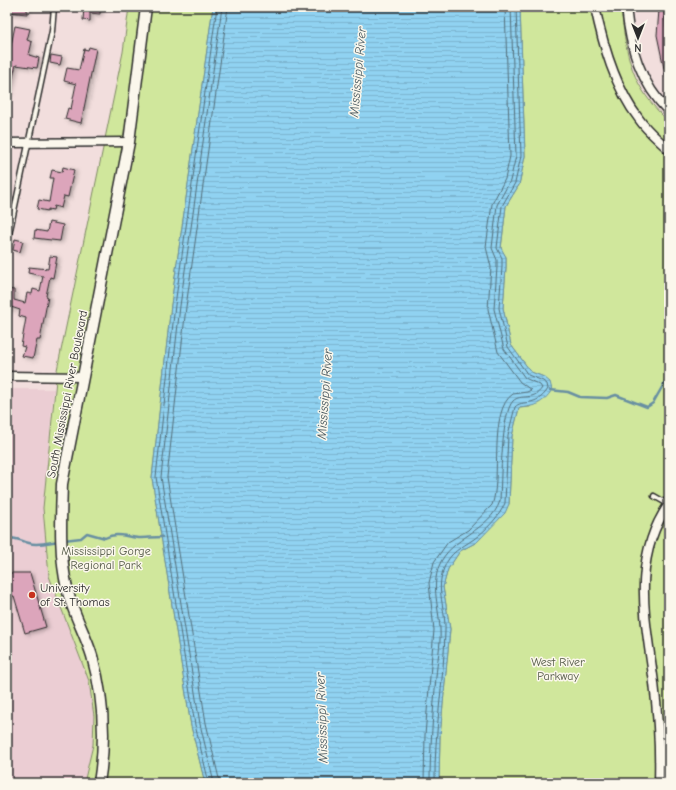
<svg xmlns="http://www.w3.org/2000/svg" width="676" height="790" font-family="'Comic Neue',sans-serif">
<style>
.built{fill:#ebcdd3}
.park{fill:#d0e79c;stroke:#7e8964}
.water{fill:url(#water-rules);stroke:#688fa2}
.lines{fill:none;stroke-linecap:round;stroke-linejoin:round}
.shore{stroke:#536e7a;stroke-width:1}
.stream{stroke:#688fa2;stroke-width:2.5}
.building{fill:#dca5bb;stroke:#2b2b2b;filter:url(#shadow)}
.service-casing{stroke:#2b2b2b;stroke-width:7}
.minor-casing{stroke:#2b2b2b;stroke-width:11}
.tertiary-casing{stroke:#2b2b2b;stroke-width:13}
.service{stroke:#fbf7ec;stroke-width:4}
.minor{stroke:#fbf7ec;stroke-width:8}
.tertiary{stroke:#fbf7ec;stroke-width:10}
.poi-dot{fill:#c8321e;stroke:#fbf7ec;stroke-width:1.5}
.labels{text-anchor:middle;stroke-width:3;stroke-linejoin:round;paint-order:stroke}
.street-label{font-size:12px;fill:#2b2b2b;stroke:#fbf7ec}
.park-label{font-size:12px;fill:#545a47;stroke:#fbf7ec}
.poi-label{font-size:12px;fill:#2b2b2b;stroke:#fbf7ec;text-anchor:start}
.water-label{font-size:13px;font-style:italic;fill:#44555c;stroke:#fbf7ec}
</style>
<defs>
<pattern id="water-rules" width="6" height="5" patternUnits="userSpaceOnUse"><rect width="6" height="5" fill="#90d2f1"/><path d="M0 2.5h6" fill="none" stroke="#7cb4cf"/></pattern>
<filter id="shadow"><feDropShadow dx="2.5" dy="1.5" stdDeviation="2" flood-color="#0004"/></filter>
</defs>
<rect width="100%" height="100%" fill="#f2dedd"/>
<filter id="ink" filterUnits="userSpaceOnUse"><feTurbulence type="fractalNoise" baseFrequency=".025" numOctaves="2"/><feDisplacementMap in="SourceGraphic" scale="8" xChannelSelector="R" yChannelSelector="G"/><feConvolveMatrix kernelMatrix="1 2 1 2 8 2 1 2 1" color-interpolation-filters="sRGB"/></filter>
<g filter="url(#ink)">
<polygon class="built" points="7,389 54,389 43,508 49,576 89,681 94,716 93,745 84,783 7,783"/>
<g class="park">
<polygon points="129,7 213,7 171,305 152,478 191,726 205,783 84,783 93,745 94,716 89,681 49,576 43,508 57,370 123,52"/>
<path d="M520,7H621C626,57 631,86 669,122V783H439L440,736L450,629L443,587L448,569L460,551L477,542L509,504L512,436L519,408L530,407L544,377L531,372L511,345L503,308L506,267V257L501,249L506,206L519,185L525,156Z"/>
</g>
<path class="water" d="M213,7H520L525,156L519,185L506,206L501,248L506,257V267L503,308L511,345L531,372L544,377L550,382L552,390C542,404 536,406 519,408L512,436L509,504L505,513L477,542L460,551L448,569L443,587L450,629L440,736L439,783H205L191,726L152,478L171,305Z"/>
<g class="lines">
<g class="shore">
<polyline points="209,783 195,725 156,477 175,305 217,7"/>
<polyline points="214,783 200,724 161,477 180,306 222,7"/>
<polyline points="220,783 206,723 167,477 186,307 228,7"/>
<path d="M424,783L425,735L434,630L429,583L434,562L448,542L468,530L492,505C502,481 488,410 513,394L527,392L531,390L520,382L498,352L488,309L491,267L486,247L492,204L505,179L510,156L505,7"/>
<path d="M430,783C430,748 433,713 436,677C437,662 441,645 440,629C439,607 431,588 439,566C450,537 490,531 500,501C501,483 501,413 513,401C521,393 533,402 542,388L540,385L525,378L504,349L494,309L497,267V260L492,248L497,205L510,181L516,156L511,7"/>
<path d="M435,783C434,732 444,682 445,631C446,609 435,590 444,568C450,552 461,548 474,539C485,531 500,516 505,503L508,435L515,407C522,399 536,408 548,389L547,384L543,381L528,375L508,347L499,308L502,267V258L497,248L502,206L515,183L521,156L516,7"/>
</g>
<g class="stream">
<polyline points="550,390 568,392 580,397 607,398 616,395 647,407 653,403 669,375"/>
<path d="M7,538C16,537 21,541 29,543C38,546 50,542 59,541"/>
<path d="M64,540L81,538L87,533L105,538C117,532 126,537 139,538C146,538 154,537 162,537"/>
</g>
</g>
<g class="building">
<polygon points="7,7 27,7 27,14 7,12"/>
<polygon points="84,7 100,7 100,14 90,13 90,21 83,20"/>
<polygon points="659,10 664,10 666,27 669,27 669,78 666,78 657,35"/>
<polygon points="15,26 30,29 27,40 32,42 29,55 39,58 37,68 16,65 9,93 7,93 7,49 10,50"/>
<polygon points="89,47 96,49 81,123 65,119 68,108 71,109 76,84 64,81 67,68 79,70 84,49 88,50"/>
<polygon points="51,55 62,57 60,65 50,63"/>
<polygon points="63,167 74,170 68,197 64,196 61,208 54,206 53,210 48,209 48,211 37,209 39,200 49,202 53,178 50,178 52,170 62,172"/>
<polygon points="49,222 63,225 60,241 34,238 35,230 47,232"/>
<polygon points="15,239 23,241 20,252 13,250"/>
<polygon points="50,256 57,257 53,278 50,277 46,296 48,297 40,340 37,340 33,358 22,356 25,347 21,346 26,318 19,316 20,310 11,307 10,310 7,310 7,289 14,290 14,300 25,303 27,293 32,294 33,289 40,291 43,276 28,273 29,267 48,269"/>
<polygon points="7,573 30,573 46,627 25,633 14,596 7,596"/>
</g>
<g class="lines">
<defs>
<g id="service">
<polyline points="7,244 52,31 54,7"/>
<polyline points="654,496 668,504"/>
</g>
<g id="minor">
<path d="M595,7C603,45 615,88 639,119C647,131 659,140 669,150"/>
<path d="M626,7C630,47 640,83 669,112"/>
<polyline points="7,143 129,142"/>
<polyline points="7,376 83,377"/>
<path d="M659,783C660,750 658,716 654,683C646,620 630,560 669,504"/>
</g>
<path id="tertiary" d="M99,783C106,740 104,698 92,656C85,633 72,612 67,588C59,555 61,518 62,484L129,142L146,7"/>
</defs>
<use href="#service" class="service-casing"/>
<use href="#minor" class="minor-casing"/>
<use href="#tertiary" class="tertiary-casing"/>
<use href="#service" class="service"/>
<use href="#minor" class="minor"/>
<use href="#tertiary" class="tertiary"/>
</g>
</g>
<circle class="poi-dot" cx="32" cy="595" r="4"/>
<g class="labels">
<g class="street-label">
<text transform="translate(67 394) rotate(-79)" y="4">South Mississippi River Boulevard</text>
</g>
<g class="park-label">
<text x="106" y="555">Mississippi Gorge<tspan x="106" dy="14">Regional Park</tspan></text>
<text x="558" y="666">West River<tspan x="558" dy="14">Parkway</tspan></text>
</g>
<g class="poi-label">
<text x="40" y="592">University<tspan x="40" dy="14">of St. Thomas</tspan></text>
</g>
<g class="water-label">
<text transform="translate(357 72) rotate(-85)" y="5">Mississippi River</text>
<text transform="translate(324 394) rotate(-86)" y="5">Mississippi River</text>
<text transform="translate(321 718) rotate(-92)" y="5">Mississippi River</text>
</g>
</g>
<rect width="676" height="790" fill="none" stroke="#fbf7ec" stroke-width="24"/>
<rect x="12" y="12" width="652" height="766" fill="none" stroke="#2b2b2b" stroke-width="1.5" filter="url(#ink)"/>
<g transform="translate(638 38) rotate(180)" stroke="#fbf7ec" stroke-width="3" paint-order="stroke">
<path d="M0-3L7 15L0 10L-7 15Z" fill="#2b2b2b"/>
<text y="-6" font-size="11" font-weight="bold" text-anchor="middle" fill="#2b2b2b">N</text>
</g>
</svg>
